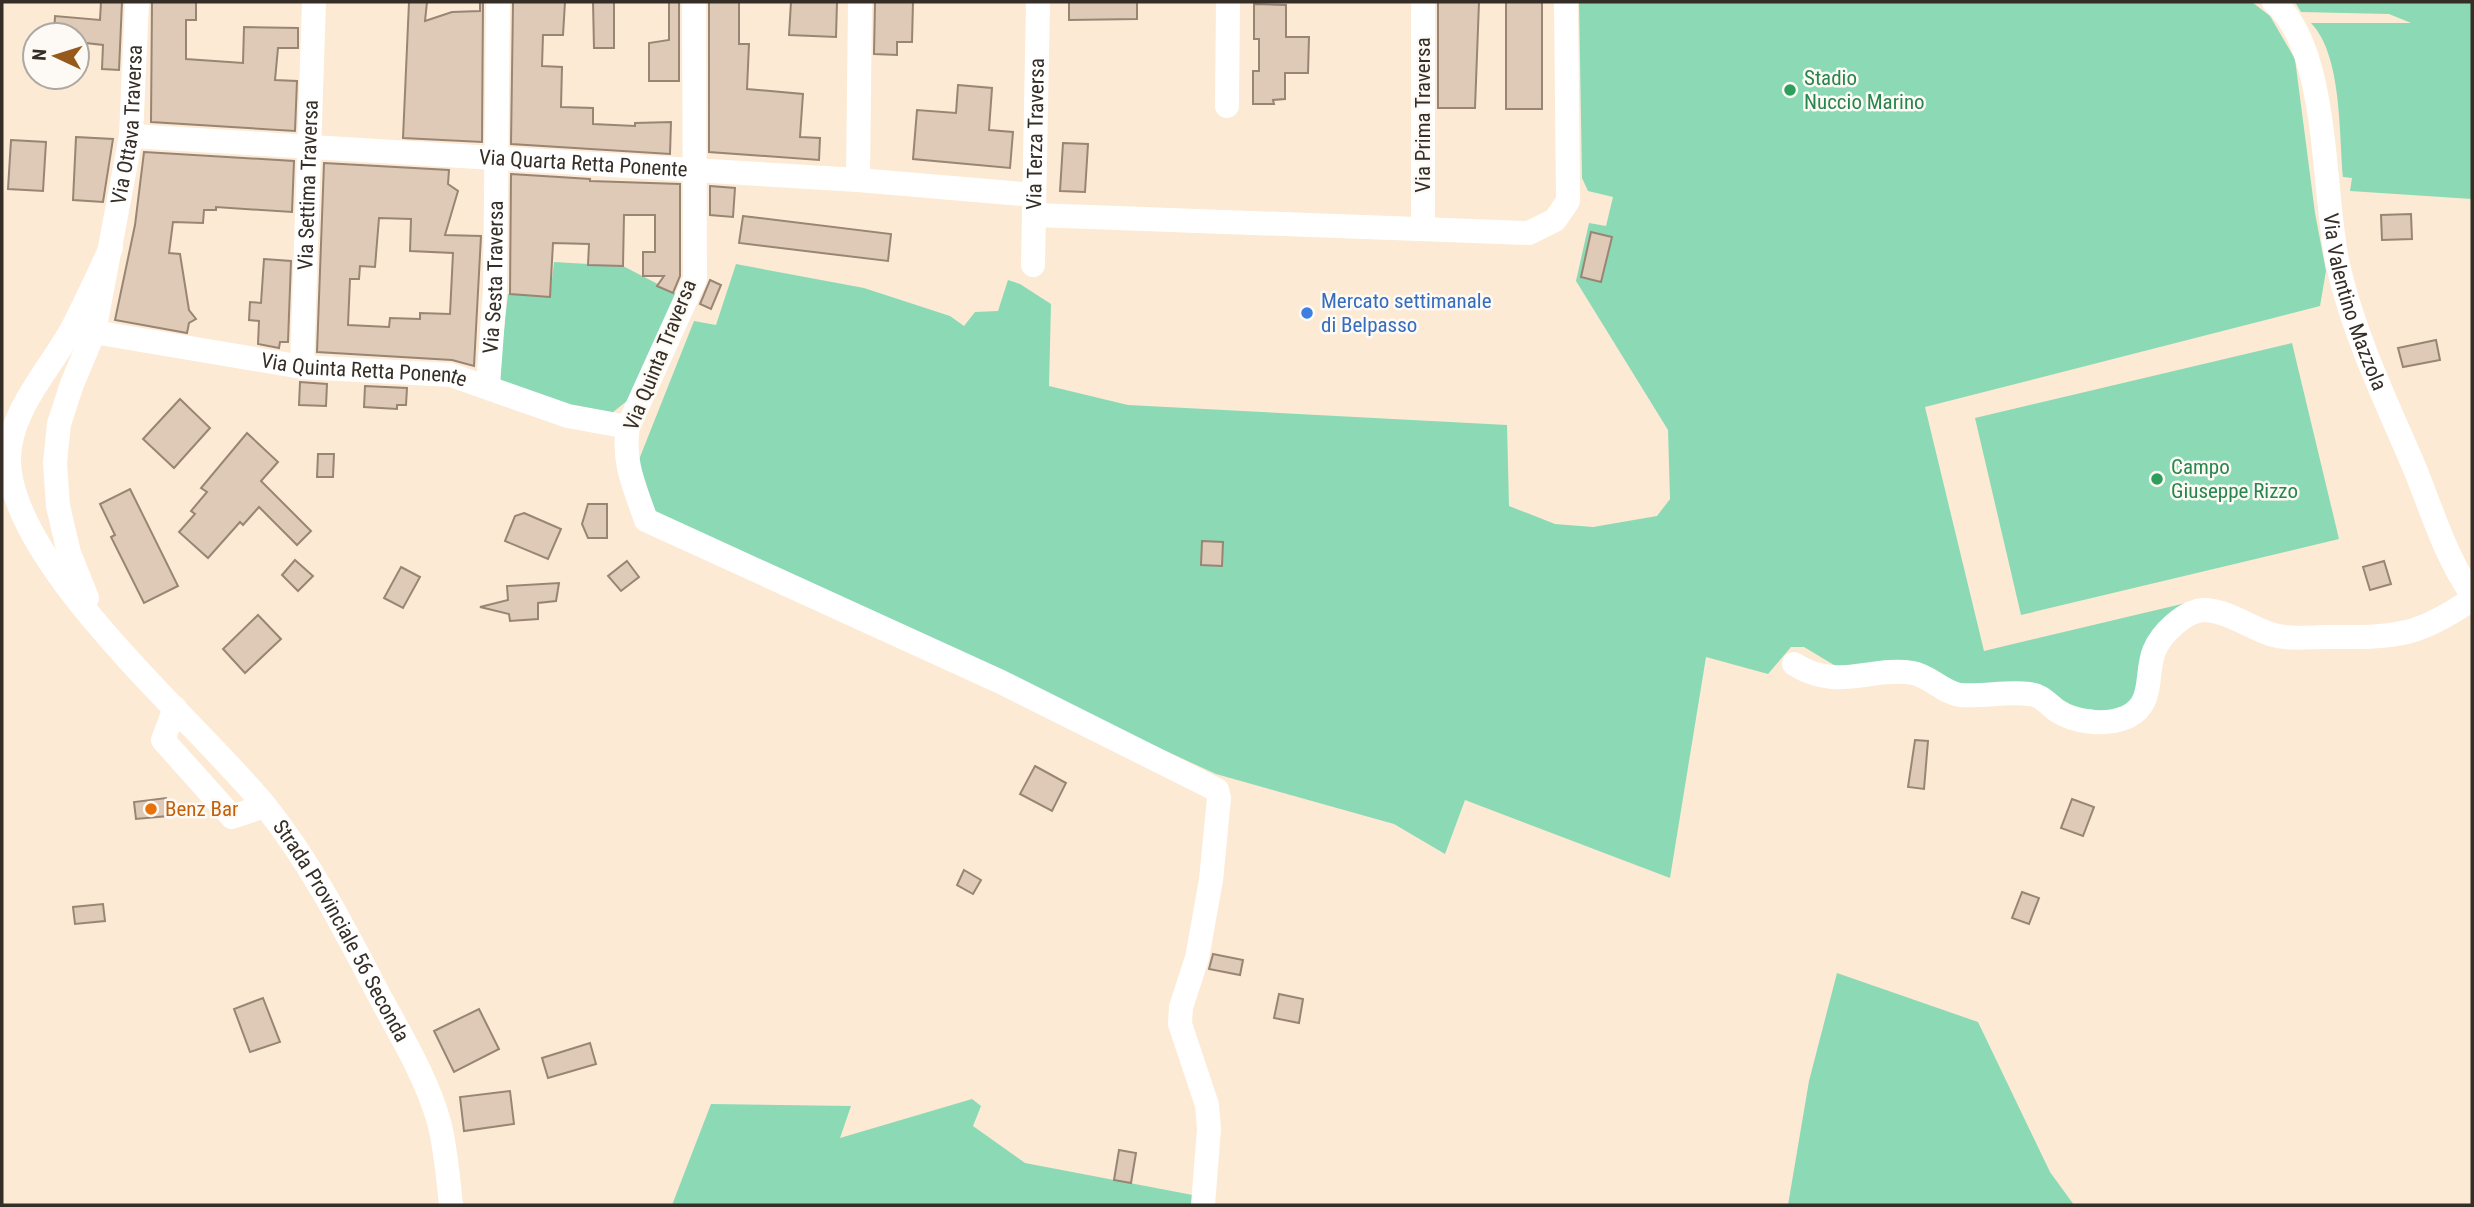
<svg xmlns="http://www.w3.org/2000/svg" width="2474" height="1207" font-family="'Roboto Condensed',sans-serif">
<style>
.green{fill:#8bdab5}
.building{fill:#dfc9b7;stroke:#998574;stroke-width:2;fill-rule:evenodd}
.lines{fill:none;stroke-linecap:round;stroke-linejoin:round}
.minor{stroke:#fff;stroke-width:24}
.leisure-dot{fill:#2e9e5b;stroke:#fdfaf5;stroke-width:2.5}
.shop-dot{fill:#3f7fe0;stroke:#fdfaf5;stroke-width:2.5}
.food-dot{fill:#e8710a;stroke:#fdfaf5;stroke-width:2.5}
.labels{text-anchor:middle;stroke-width:5;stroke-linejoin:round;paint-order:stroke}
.leisure-label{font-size:21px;fill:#27864d;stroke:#fdfaf5;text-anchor:start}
.street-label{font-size:21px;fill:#352e26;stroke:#fdfaf5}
.shop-label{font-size:21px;fill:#366cbe;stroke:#fdfaf5;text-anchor:start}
.food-label{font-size:21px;fill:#c56008;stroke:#fdfaf5;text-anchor:start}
</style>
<rect width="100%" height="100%" fill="#fcead4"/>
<g class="green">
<polygon points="1579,2 2252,2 2270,16 2295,59 2315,213 2326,271 2320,306 1925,407 1984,651 2186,603 2140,691 2127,707 2098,714 2092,709 2074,712 1992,688 1839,668 1804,647 1791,647 1768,674 1706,657 1670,878 1465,800 1445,854 1394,824 1216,774 649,514 638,462 694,321 716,325 736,264 864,288 950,316 964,326 975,312 998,311 1008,280 1020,284 1051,304 1049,386 1128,405 1507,425 1509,506 1555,524 1593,527 1657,516 1670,499 1668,430 1576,281 1589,223 1606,226 1613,197 1588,191 1582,178"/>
<path d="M2295,2H2472V199L2350,191L2352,178L2343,177C2339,133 2342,55 2311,23H2411L2389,14L2301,12Z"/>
<polygon points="554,262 623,266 677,294 628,400 612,413 602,415 498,382 508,294 550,297"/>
<polygon points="2292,343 2339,539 2021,615 1975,418"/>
<polygon points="1837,973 1978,1022 2050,1172 2074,1205 1788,1205 1809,1081"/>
<polygon points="972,1099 981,1106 973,1126 1025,1163 1198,1196 1198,1205 672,1205 711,1104 851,1106 840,1138"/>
</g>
<g class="building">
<polygon points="101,2 122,2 119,70 102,69 103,45 77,42 77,35 54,35 55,16 100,20"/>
<polygon points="152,2 196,2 196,20 186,20 186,59 243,63 244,27 298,28 298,48 278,48 275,80 297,81 295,131 151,122"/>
<polygon points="409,2 427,2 425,21 452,12 480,11 480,2 483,2 482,142 403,138"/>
<polygon points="513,2 565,2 563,35 543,35 542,66 562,67 561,107 593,108 593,124 635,126 635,123 671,122 670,154 511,144"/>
<polygon points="593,2 614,2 614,48 594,48"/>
<polygon points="669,2 679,2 679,81 649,81 649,43 669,40"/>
<polygon points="709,2 739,2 739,44 749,44 747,89 803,94 800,137 820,138 819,160 709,152"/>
<polygon points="791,2 837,2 836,37 789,35"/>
<polygon points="875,2 913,2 912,42 897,42 897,55 874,54"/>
<polygon points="1069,2 1137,2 1137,19 1069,20"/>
<polygon points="1438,2 1479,2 1475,108 1438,108"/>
<rect x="1506" y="2" width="36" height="107"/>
<polygon points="1254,4 1286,5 1286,37 1309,37 1308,73 1285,73 1285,99 1273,100 1274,104 1253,104 1253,71 1259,71 1259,39 1254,39"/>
<polygon points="958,85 992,88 989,130 1013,132 1010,168 913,159 917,110 956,113"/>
<polygon points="76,137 113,139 103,202 73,200"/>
<polygon points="11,140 46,142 43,191 8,189"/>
<polygon points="1063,143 1088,144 1085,192 1060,191"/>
<polygon points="144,152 294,161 292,212 216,207 216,210 204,210 203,223 173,222 169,253 180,254 189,310 196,319 189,323 187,333 115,320 135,225"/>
<path d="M324,163L449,170L448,184L458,191L445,235L481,236L474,366L452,360L317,352ZM379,218L411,219L410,251L453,253L450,314L420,313V319L390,318L389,327L348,325L350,279H359L360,266L375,267Z"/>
<polygon points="511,174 590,179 590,181 680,184 680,276 673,293 657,286 664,276 643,276 643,252 655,252 655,215 624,215 623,266 588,265 589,244 553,243 550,297 510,294"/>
<polygon points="710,186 735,188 733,217 710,215"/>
<polygon points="2411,214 2412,239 2382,240 2381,215"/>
<polygon points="743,216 891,234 888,261 739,243"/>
<polygon points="1591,232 1612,237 1601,282 1581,277"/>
<polygon points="264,259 291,261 288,342 280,342 279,348 258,344 259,321 249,320 250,302 261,303"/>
<polygon points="710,280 721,285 711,309 700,304"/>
<polygon points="2436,340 2440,360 2403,367 2398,348"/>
<polygon points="300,382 327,384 326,406 299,405"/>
<polygon points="365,386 407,388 406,405 397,405 397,409 364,407"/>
<polygon points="180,399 210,428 174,468 143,439"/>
<polygon points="247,433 278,462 261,481 311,531 297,545 259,507 243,525 240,522 208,558 179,532 195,514 191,511 207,492 201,488"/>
<polygon points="318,454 334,454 333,477 317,477"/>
<polygon points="130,489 178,586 144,603 111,537 115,535 100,504"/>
<polygon points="588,504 607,504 607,538 588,538 582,524"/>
<polygon points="524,513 561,529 548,559 505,541 515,516"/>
<polygon points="1202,541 1223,542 1222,566 1201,565"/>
<polygon points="295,560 313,576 298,591 282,575"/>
<polygon points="627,561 639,577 621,591 608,576"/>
<polygon points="2384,561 2391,584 2370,590 2363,567"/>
<polygon points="401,567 420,577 403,608 384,598"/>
<polygon points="559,583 556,601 538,603 538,619 510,621 509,614 480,607 508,600 507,586"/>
<polygon points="258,615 281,639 245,673 223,649"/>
<polygon points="1915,740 1928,741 1924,789 1908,787"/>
<polygon points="1035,766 1066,783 1052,811 1020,794"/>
<polygon points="166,798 168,816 136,819 134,802"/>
<polygon points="2072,799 2094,807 2083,836 2061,828"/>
<polygon points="964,870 981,880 973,894 957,885"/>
<polygon points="2022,892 2039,898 2029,924 2012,918"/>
<polygon points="103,904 105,921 75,924 73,907"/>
<polygon points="1213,954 1243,960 1240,975 1209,969"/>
<polygon points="1279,994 1303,999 1299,1023 1274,1018"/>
<polygon points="263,998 280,1042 250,1052 234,1009"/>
<polygon points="479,1009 499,1049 454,1072 434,1031"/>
<polygon points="590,1043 596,1064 548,1078 542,1058"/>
<polygon points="510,1091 514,1124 464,1131 460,1097"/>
<polygon points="1119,1150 1136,1153 1131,1183 1114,1180"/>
</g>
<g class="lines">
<g class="minor">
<path d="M694,2L695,279L628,427C622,461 635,488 646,520L1001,682L1217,790L1219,798L1211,880L1197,958L1181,1007L1180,1024L1207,1105L1209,1129L1203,1205"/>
<polyline points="1423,2 1423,229"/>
<path id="s1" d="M2274,2C2330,49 2322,194 2338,265C2354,336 2387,403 2415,469C2432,511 2446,558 2472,594"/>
<polyline points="1227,106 1228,2"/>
<path id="s2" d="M131,136L858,180L1034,195"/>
<polyline points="858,180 860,2"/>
<polyline points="1035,215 1529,233 1555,220 1568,201 1566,2"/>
<path id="s3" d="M111,248C98,275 86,302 72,329C50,369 9,411 9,459C9,565 200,725 266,807C312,865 345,930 379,995C401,1036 426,1076 439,1122C446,1149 448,1178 451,1205"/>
<path id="s4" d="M1033,265L1038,2"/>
<path id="s5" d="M94,332L302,367L451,375L568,416L628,427"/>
<path id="s6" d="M302,367L314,2"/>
<path id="s7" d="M488,385L495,291L498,2"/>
<path id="s8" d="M87,598L69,553L58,506L55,463L59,424L72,384L94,332L131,136L137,2"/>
<path d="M1794,664C1838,692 1870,666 1913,673C1930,676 1942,692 1960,695C1983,697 2007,691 2029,694C2041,695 2047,703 2056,710C2075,723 2106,726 2127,717C2155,704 2145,674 2154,651C2161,634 2185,610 2205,610C2228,611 2249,627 2270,634C2289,640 2308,637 2328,637C2395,637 2416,638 2472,599"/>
<polyline points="175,708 163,740 232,817 264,806"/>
</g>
</g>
<g class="leisure-dot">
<circle cx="1790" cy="90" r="7"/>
<circle cx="2157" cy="479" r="7"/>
</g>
<circle class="shop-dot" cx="1307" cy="313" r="7"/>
<circle class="food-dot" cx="151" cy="809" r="7"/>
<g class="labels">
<g class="leisure-label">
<text x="1804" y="85">Stadio<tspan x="1804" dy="24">Nuccio Marino</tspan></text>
<text x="2171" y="474">Campo<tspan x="2171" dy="24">Giuseppe Rizzo</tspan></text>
</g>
<g class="street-label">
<text transform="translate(1423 115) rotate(-90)" y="7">Via Prima Traversa</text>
<text dy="7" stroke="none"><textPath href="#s8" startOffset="488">Via Ottava Traversa</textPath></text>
<text dy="7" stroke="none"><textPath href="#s4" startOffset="131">Via Terza Traversa</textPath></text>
<text dy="7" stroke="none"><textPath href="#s2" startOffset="453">Via Quarta Retta Ponente</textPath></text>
<text dy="7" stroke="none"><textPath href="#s6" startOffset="182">Via Settima Traversa</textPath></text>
<text dy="7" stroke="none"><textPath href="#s7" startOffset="108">Via Sesta Traversa</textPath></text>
<text dy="7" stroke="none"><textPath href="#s1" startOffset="315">Via Valentino Mazzola</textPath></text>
<text transform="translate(660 355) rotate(-68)" y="7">Via Quinta Traversa</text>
<text dy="7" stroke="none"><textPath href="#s5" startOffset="273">Via Quinta Retta Ponente</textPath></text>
<text dy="7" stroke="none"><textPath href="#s3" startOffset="821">Strada Provinciale 56 Seconda</textPath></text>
</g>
<g class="shop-label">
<text x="1321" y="308">Mercato settimanale<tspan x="1321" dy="24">di Belpasso</tspan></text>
</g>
<g class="food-label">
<text x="165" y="816">Benz Bar</text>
</g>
</g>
<rect width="2474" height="1207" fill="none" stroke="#352e26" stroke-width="7"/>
<g transform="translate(56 56) rotate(274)"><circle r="33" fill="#fdfaf5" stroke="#ada8a2" stroke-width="2"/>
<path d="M0-5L12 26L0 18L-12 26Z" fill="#965a1c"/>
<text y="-10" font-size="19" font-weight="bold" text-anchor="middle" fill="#352e26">N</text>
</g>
</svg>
